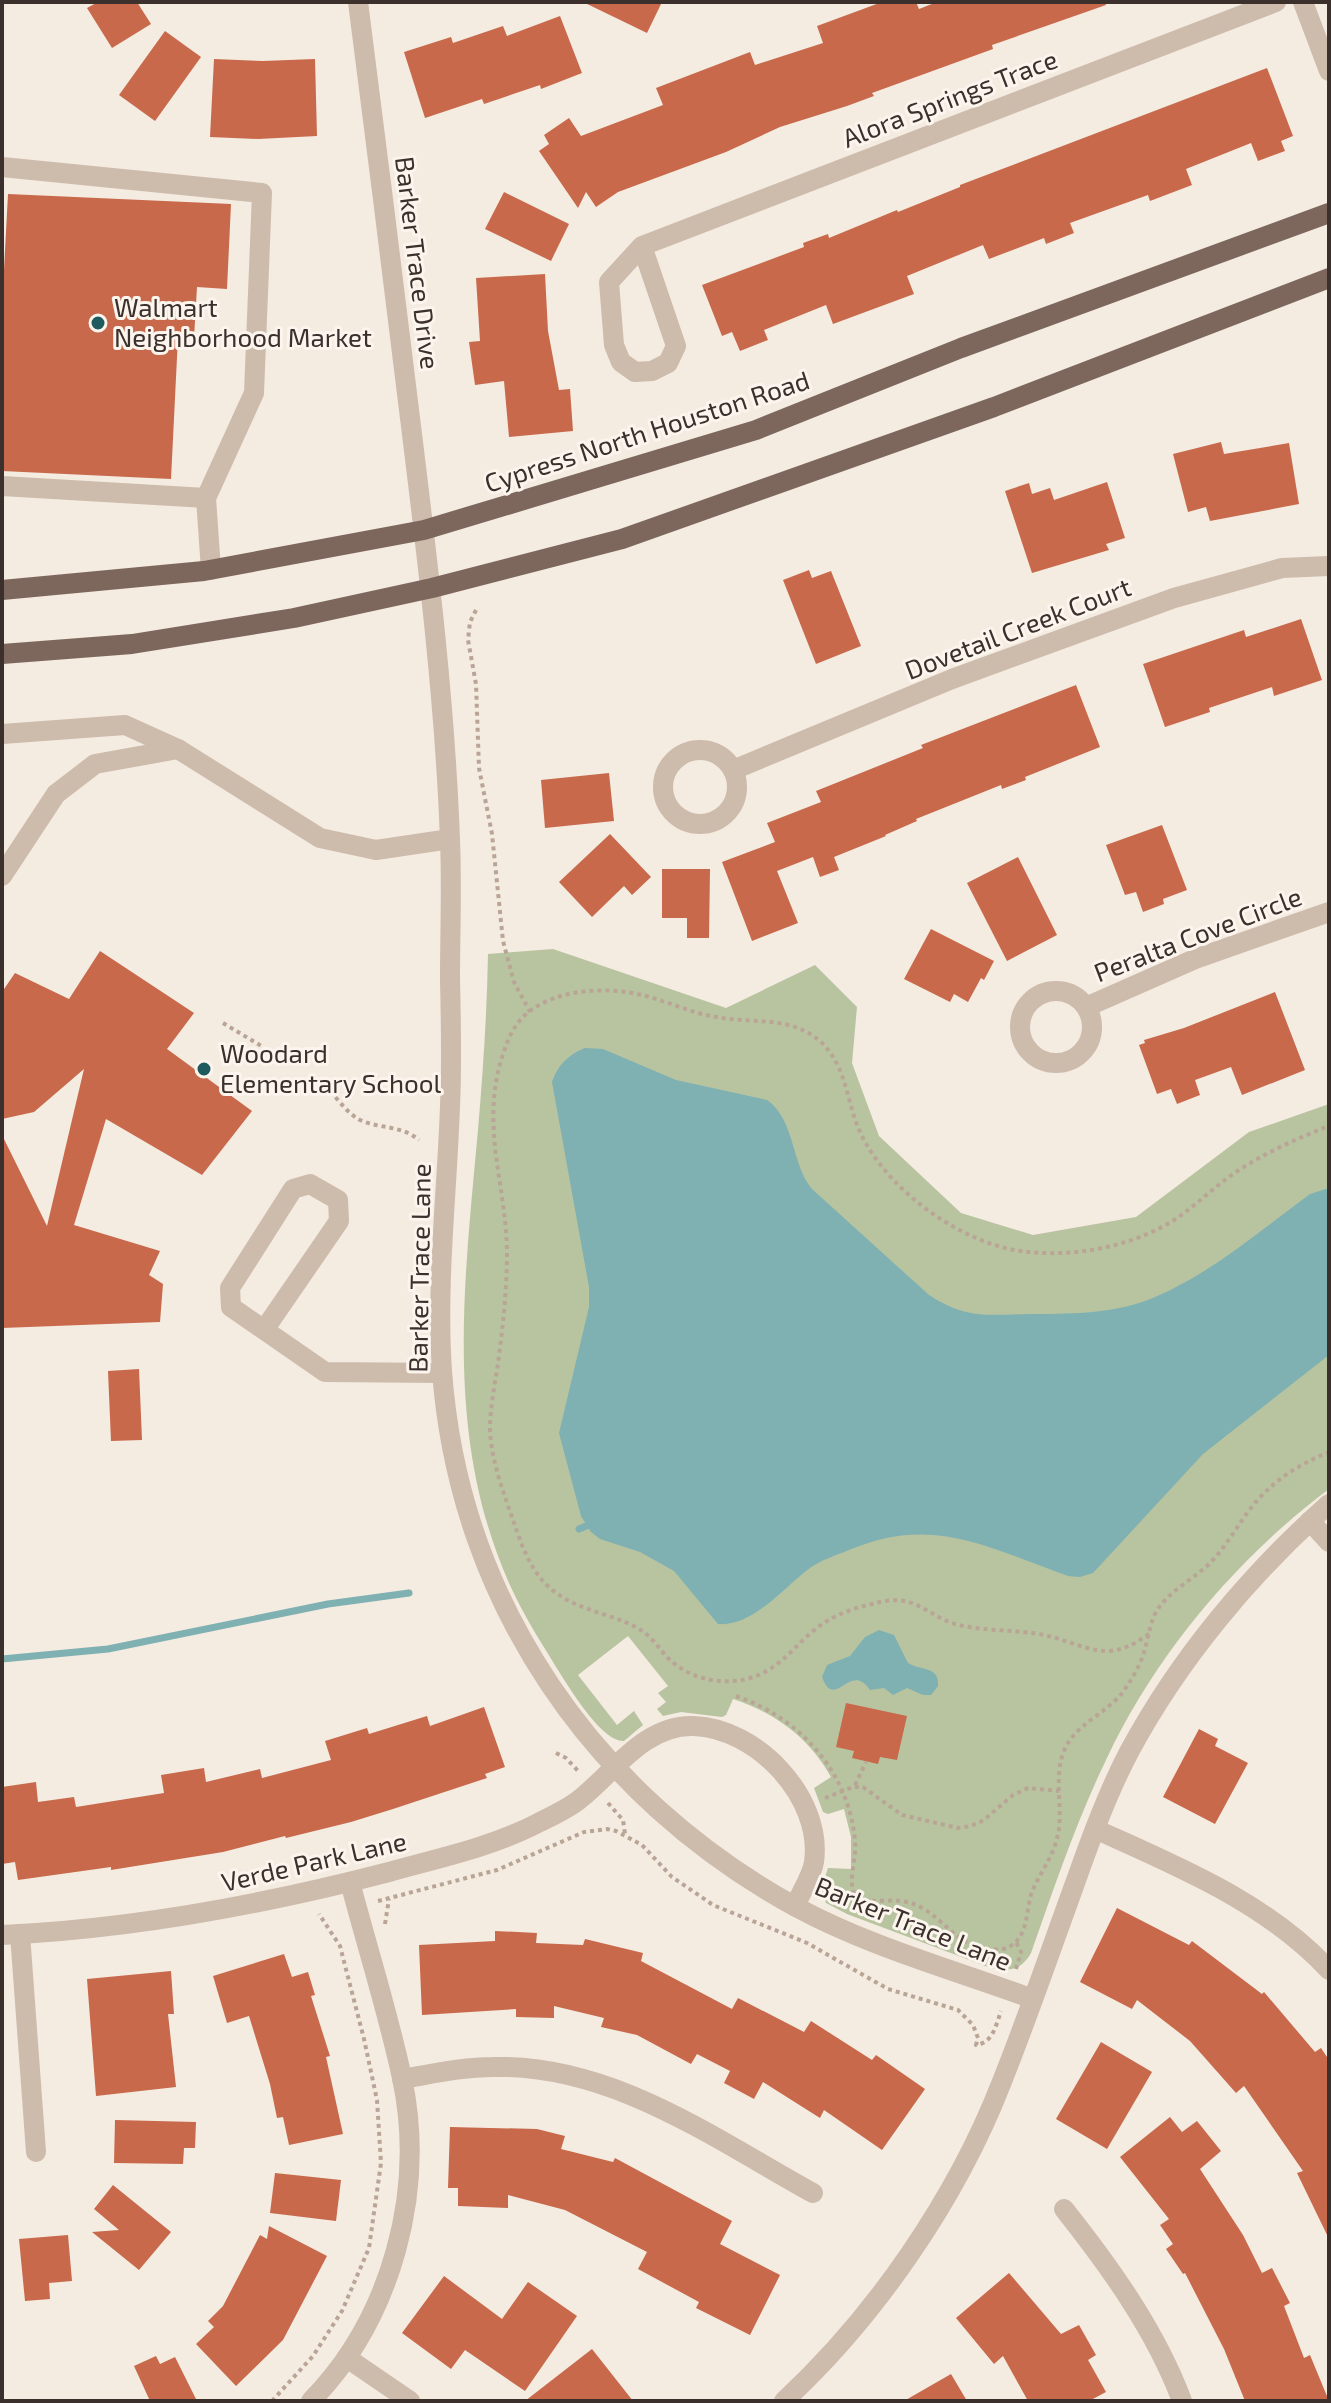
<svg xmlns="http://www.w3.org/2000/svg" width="1331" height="2403" font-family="'Exo 2',sans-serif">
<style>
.green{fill:#b8c4a0}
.water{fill:#7fb0b2}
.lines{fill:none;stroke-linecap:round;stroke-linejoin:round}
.stream{stroke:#7fb0b2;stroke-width:7}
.building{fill:#c8694b}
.path{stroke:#b9a596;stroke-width:4;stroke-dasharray:4 4;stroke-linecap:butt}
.minor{stroke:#cdbbac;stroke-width:20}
.major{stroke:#7d675c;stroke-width:20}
.poi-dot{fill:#1f5a5e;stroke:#fbf5ee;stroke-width:3}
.labels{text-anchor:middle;stroke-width:6;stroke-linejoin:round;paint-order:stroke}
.street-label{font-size:26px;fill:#3b302b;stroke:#fbf5ee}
.poi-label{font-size:26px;fill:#3b302b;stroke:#fbf5ee;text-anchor:start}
</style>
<rect width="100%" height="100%" fill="#f4ebe1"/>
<path class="green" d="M553,949L726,1008L815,965L857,1007L852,1063L879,1136L961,1213L1033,1235L1136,1217L1249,1132L1329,1104V1489C1237,1558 1155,1655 1106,1760C1076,1822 1054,1888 1031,1953C1021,1971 1007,1972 988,1967L847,1914L826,1903L821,1889L828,1868L851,1869V1837L844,1809L828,1814L823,1812L814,1788L831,1777C809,1737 775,1713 733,1699L726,1715L722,1717L681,1712L663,1716L657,1709L666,1702L658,1693L668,1686L628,1636L578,1675L617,1725L634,1711L643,1725L624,1741C603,1742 574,1695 563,1678C544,1647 524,1617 509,1583C444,1436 464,1284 478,1130C483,1071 487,1013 488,954Z"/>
<g class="water">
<path d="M585,1048L603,1049L676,1080L767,1100C795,1119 791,1164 812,1189L929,1295C966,1319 986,1315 1029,1314C1066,1314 1109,1314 1145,1301C1206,1278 1258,1232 1310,1194L1329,1188V1355L1203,1454L1093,1573L1080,1577L1068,1576C988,1548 934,1514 849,1550C837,1555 821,1560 810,1568C784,1587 753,1627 718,1624L674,1571L640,1552L600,1539L591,1532L581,1516L559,1433L589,1307V1287L552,1082C557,1066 569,1054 585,1048Z"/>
<path d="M879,1630L894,1635L908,1663C921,1671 940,1666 938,1686L931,1695H923L907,1688L893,1695L884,1688L870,1690C850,1660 835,1712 822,1677L827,1665L850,1656L865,1637Z"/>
</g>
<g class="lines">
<g class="stream">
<polyline points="579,1529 596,1522"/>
<polyline points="2,1659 108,1649 328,1604 409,1593"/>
</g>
</g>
<g class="building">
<polygon points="98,2 137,2 151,24 112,48 87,8"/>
<polygon points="583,2 662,2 647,33"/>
<polygon points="882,2 916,2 919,9 937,2 1105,2 1106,5 992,45 993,49 872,93 874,96 847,106 780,127 726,152 618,192 596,207 586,192 578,208 539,151 549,144 544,135 569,118 581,136 663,105 656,88 750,52 755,65 823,43 817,26"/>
<polygon points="560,16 582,73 541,89 540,85 484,104 482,99 425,118 404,52 451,37 453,43 503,26 507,36"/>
<polygon points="165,31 201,57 155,121 119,95"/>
<polygon points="214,59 263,61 315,59 317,136 258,139 210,137"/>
<polygon points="1267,68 1293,136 1281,141 1285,151 1258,161 1251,143 1186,169 1192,185 1150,201 1148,195 1070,223 1074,233 1046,244 1044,238 989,259 983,245 907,276 914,294 833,324 826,305 764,330 768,340 740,351 732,332 722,336 702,285 804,247 803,243 828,234 829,238 897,210 898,212 960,187 960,185"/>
<polygon points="504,192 569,224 551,261 485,229"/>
<polygon points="8,194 231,204 227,289 197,287 194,338 178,337 171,479 2,471 2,308"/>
<polygon points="545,274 548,331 559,390 570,389 573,431 509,437 504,381 475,385 469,342 480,341 476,278"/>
<polygon points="1221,442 1224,454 1289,443 1299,504 1210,521 1206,507 1188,512 1173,454"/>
<polygon points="1107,482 1125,538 1106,544 1109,550 1032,573 1005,491 1029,483 1032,494 1050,488 1054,500"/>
<polygon points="809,570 812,578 831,571 861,646 816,664 783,580"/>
<polygon points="1301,619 1322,680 1274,696 1272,687 1209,708 1210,712 1165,727 1143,664 1244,630 1246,637"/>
<polygon points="1076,685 1100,747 1025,777 1026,780 1002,789 1001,785 916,819 917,821 885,835 886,836 834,857 839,870 820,877 813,857 777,871 798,923 752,941 722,862 775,842 767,823 821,802 816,791 923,748 921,745"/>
<polygon points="609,773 614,821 545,828 541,780"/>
<polygon points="1162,825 1187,890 1163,899 1164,904 1143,912 1136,892 1125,895 1106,845"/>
<polygon points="610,834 651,877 632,895 624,886 592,917 559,882"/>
<polygon points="1018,857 1057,935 1007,961 967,883"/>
<polygon points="662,869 710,869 709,938 687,938 687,918 662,918"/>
<polygon points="931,929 994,961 984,980 981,978 968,1002 954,994 950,1002 904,979"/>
<polygon points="100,951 194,1013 167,1049 252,1111 202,1175 106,1119 74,1225 160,1251 149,1275 163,1284 160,1322 2,1328 2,1135 47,1226 84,1069 34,1112 2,1119 2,992 15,973 69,999"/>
<polygon points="1275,992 1305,1070 1242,1095 1231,1067 1195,1080 1200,1095 1177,1104 1171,1089 1157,1094 1139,1045 1145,1043 1144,1040 1184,1028"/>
<polygon points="139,1369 142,1440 111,1441 108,1371"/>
<polygon points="846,1703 907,1716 897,1760 880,1757 878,1764 852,1758 854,1751 836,1747"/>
<polygon points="484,1707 505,1767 485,1774 487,1778 393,1809 351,1822 286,1838 285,1836 223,1852 111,1870 111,1867 18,1880 15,1862 2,1864 2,1787 36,1782 38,1802 74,1797 76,1807 164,1793 161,1775 204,1768 206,1782 260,1769 262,1778 331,1760 325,1741 367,1728 369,1734 427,1716 430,1726"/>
<polygon points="1199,1729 1218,1739 1215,1746 1248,1763 1215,1824 1163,1797"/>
<polygon points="1117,1908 1189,1945 1192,1941 1262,1994 1264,1992 1315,2052 1321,2048 1329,2060 1329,2239 1297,2173 1303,2171 1244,2086 1236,2093 1190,2041 1137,2000 1132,2009 1080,1982"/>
<polygon points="495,1931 537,1933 536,1943 583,1945 585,1939 643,1953 641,1961 732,2009 738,1998 804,2032 811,2021 872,2060 876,2055 925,2089 882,2150 824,2110 820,2118 763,2082 754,2099 724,2083 730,2071 697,2054 691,2064 637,2035 601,2027 604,2018 554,2006 554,2018 516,2017 516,2009 422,2015 419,1945 495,1941"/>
<polygon points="284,1954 292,1977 308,1972 315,1995 311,1996 330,2056 326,2057 343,2134 289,2145 283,2117 277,2118 270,2084 249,2016 227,2023 213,1976"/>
<polygon points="171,1971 174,2014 168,2014 176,2087 96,2096 87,1979"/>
<polygon points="1101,2042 1152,2072 1107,2149 1056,2119"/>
<polygon points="1170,2117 1182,2132 1197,2121 1221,2151 1200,2169 1243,2235 1262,2273 1272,2268 1290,2303 1284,2306 1304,2358 1310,2355 1329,2401 1245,2401 1224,2349 1185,2273 1183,2274 1166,2249 1173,2244 1160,2225 1169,2219 1120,2157"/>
<polygon points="115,2120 196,2122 195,2148 184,2148 183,2164 114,2163"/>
<polygon points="450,2127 537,2129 565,2136 561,2149 613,2162 615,2158 732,2221 720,2244 780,2275 750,2335 696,2308 699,2302 638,2269 647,2252 565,2210 508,2195 508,2208 458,2206 458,2188 448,2188"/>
<polygon points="275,2173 341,2180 336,2221 270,2213"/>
<polygon points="113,2185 171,2232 139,2270 92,2232 119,2230 94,2209"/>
<polygon points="269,2226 327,2256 283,2340 236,2386 196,2344 214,2327 208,2321 223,2306 260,2235 267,2239"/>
<polygon points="68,2235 72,2281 49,2283 50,2299 25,2301 19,2239"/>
<polygon points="1009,2273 1061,2334 1079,2325 1096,2355 1088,2360 1106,2392 1089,2401 1028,2401 1003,2356 994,2364 956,2318"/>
<polygon points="444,2276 502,2319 528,2282 577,2316 525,2391 465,2350 451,2369 402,2333"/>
<polygon points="592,2349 633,2401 525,2401"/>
<polygon points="156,2356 160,2364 175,2357 197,2401 150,2401 134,2366"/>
<polygon points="951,2374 967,2401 904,2401"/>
</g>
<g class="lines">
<g class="path">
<polyline points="476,610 470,622 468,640 476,684 479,768 492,834 503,941 514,982 530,1012"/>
<polyline points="223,1023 263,1047"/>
<path d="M318,1081C334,1091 343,1111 360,1120C380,1129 401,1125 419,1140"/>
<path d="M1149,1634C1136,1643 1125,1650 1108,1651C1086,1651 1065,1639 1044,1635C1015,1629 984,1632 955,1624C937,1619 923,1605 905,1601C894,1599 882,1601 872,1604C850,1609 829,1617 812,1632C792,1649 778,1670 750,1678C722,1686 689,1679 668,1658C660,1650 654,1640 645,1633C622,1615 582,1613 555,1592C533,1576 524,1551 515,1526C505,1496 491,1462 490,1429C490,1407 495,1385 498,1363C503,1326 507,1289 507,1252C506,1186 482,1131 500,1064C505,1047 511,1028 525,1015C554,989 605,986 642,995C667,1001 691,1013 716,1017C754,1024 792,1015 822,1043C848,1069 846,1103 861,1134C889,1192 964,1246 1028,1252C1077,1257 1135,1246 1177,1218C1199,1203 1217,1184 1239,1170C1267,1152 1298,1138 1329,1126"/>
<path d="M736,1696C800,1718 849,1772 855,1841C857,1859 847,1881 855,1896C874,1908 897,1892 924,1909C947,1923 960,1947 989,1949C997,1950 1006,1950 1012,1945C1028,1934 1026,1912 1031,1895C1040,1870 1054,1859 1059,1829C1062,1803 1054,1775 1064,1751C1075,1724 1106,1714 1123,1692C1132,1679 1141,1664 1145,1649C1148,1637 1150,1625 1155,1614C1167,1591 1195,1579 1212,1561C1226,1546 1236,1528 1248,1512C1269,1483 1297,1465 1329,1452"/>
<polyline points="556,1753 566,1758 580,1773"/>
<polyline points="855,1785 866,1762"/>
<polyline points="825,1798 853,1787 863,1787 902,1815 958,1828 971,1826 984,1820 1013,1795 1028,1788 1059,1791"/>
<polyline points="608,1803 623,1820 625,1834"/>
<path d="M378,1901L497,1870L584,1832L607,1829L616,1831L642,1845L672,1877L713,1905L807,1943L888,1989L958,2010L973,2025L978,2038L976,2045C993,2043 996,2025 1001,2011"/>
<polyline points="385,1924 389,1899"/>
<polyline points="1016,1969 1021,1952 1016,1942"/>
<polyline points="272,2401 313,2356 342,2311 369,2248 381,2163 377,2100 364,2039 340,1946 319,1914"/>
</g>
<g class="minor">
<path d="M358,2C376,143 394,285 411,426C428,564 445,702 450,840C452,886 450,933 450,979C451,1021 452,1064 450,1106C447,1194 436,1283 442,1371C459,1603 595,1797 796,1907C870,1947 954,1970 1033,1999"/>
<polyline points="1303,2 1329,71"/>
<polyline points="2,167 262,193 254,393 206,498 211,570"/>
<polyline points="642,246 676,346 668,363 652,371 635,372 621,362 614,345 609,282 642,246 1276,2"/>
<polyline points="2,486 206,498"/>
<polyline points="2,734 125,725 178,749 320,838 376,850 450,839"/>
<circle cx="700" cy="787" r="37"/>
<polyline points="733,770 952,679 1174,598 1282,568 1329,566"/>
<polyline points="2,876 56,794 95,764 178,749"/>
<circle cx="1056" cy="1027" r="36"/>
<polyline points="1086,1007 1195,959 1329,912"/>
<polyline points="264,1330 339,1221 338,1200 310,1184 293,1189 230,1288 231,1307 325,1372 442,1373"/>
<polyline points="1310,1521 1329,1542"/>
<path d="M1095,1829C1177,1866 1266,1902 1329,1970"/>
<polyline points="20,1934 36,2152"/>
<path d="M2,1935C133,1929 262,1905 389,1872C439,1858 492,1847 538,1823C552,1816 568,1809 580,1799C614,1772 645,1724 694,1726C756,1728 823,1797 814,1862C812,1876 801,1892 795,1906"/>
<path d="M402,2079C432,2074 462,2067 493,2067C612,2064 713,2138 813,2193"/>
<path d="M1064,2209C1110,2267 1156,2331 1182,2401"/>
<polyline points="347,2358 410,2401"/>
<path d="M311,2401C392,2318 426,2191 402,2078C388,2012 367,1947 350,1882"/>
<path d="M784,2401C875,2317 956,2199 1001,2084C1027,2019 1050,1952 1074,1886C1090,1841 1107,1794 1129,1752C1179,1659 1250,1574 1329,1504"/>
</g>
<g class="major">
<polyline points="2,590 204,571 424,530 756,430 961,348 1329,213"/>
<polyline points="2,654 132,644 294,618 432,588 622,539 994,407 1329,278"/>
</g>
</g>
<g class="poi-dot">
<circle cx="98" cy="323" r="8"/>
<circle cx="204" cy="1069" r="8"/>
</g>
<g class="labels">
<g class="street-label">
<text transform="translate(950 99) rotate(-21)" y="9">Alora Springs Trace</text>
<text transform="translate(417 263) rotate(83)" y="9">Barker Trace Drive</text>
<text transform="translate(647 432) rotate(-18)" y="9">Cypress North Houston Road</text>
<text transform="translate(1018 629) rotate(-21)" y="9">Dovetail Creek Court</text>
<text transform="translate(1198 935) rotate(-21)" y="9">Peralta Cove Circle</text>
<text transform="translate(420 1268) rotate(-89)" y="9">Barker Trace Lane</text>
<text transform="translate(314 1862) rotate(-13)" y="9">Verde Park Lane</text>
<text transform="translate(913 1924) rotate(22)" y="9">Barker Trace Lane</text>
</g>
<g class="poi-label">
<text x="114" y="317">Walmart<tspan x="114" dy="30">Neighborhood Market</tspan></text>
<text x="220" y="1063">Woodard<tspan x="220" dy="30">Elementary School</tspan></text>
</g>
</g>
<rect width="1331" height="2403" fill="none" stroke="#3b302b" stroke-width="8"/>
</svg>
